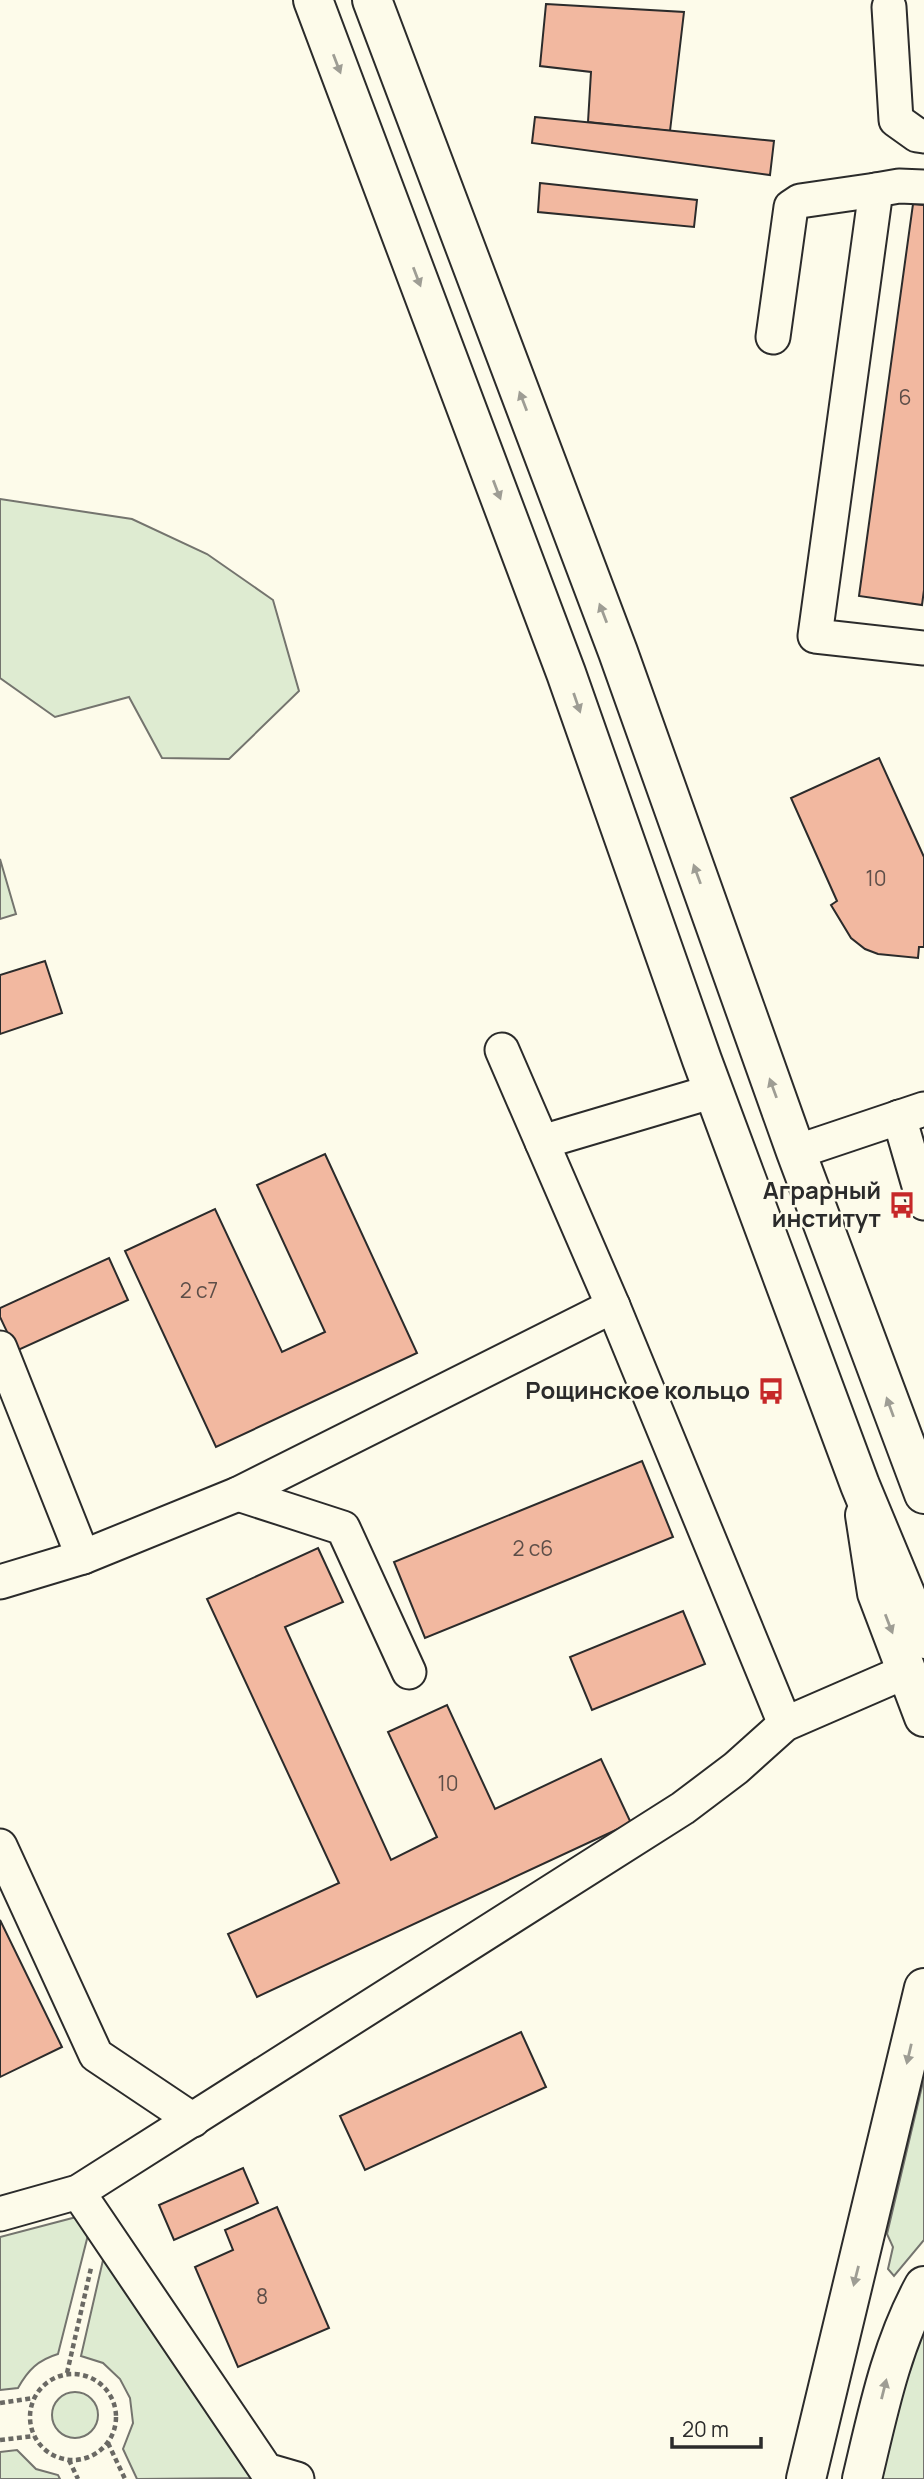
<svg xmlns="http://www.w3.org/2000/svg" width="924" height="2479" font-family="Manrope,sans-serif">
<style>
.green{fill:#deebd1;stroke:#74746e;stroke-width:2}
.building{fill:#f2b8a0;stroke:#2b2b2b;stroke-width:2}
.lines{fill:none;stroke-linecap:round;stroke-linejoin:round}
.minor-casing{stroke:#2b2b2b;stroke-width:37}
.major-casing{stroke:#2b2b2b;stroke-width:42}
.highway-casing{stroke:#2b2b2b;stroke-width:42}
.path{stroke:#6a6964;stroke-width:4.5;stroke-dasharray:5 3.5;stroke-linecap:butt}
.minor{stroke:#fdfbea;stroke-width:33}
.major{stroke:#fdfbea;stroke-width:38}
.highway{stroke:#fdfbea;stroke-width:38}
.oneway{fill:#9e9d94}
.labels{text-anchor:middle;stroke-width:5;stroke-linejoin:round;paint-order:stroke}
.number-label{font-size:21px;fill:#5d4e48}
.poi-label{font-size:24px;font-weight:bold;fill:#2b2b2b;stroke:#fdfbea;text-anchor:end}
</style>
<rect width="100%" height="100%" fill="#fdfbea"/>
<g class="green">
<polygon points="0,499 132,519 207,554 273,600 299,691 229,759 162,758 129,697 55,717 0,678"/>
<polygon points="0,859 16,914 0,919"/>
<polygon points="924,2078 924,2240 894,2276 888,2269 893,2247 887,2234"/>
<path d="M84,2215L90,2227L58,2354C38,2360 28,2370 18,2388L0,2390V2237Z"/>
<polygon points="106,2247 251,2478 137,2479 123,2449 133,2423 130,2398 120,2379 103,2363 81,2356"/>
<path d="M924,2327V2479H882C893,2428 903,2375 924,2327Z"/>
<circle cx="75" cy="2415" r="23"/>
<polygon points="17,2450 36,2469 58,2475 60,2479 0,2479 0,2452"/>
</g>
<g class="building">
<polygon points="546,4 684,12 670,131 588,122 591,72 540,66"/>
<polygon points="535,117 774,141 770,175 532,143"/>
<polygon points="540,183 697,200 694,227 538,212"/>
<polygon points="913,204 924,205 924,590 922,605 859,596"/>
<polygon points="879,758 924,857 924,947 919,947 918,958 878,954 865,949 851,938 831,905 837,901 791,798"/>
<polygon points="45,961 62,1013 0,1034 0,975"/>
<polygon points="325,1154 417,1353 216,1447 125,1251 215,1209 282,1352 325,1332 257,1185"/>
<polygon points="109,1258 128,1300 16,1351 0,1317 0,1308"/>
<polygon points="642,1461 673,1537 425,1638 394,1562"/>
<polygon points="318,1548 343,1602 285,1627 391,1860 437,1837 388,1732 447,1705 495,1809 601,1759 631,1823 257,1997 228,1934 339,1883 207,1599"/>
<polygon points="683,1611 705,1664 592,1710 570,1657"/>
<polygon points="0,1920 62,2047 0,2077"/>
<polygon points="521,2032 546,2087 365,2170 340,2116"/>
<polygon points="243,2168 258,2203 174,2240 159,2205"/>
<polygon points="277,2207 329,2328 238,2367 195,2267 233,2250 225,2230"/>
</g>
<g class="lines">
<defs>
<g id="minor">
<polyline points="889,7 896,120 917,135 924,136"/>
<polyline points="924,187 899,186 876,190 815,636 924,648"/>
<polyline points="773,337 791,207 800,201 876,190"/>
<polyline points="502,1050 613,1306 785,1724"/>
<polyline points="899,1117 924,1203"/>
<polyline points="542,1142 714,1091"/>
<polyline points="796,1152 924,1109"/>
<polyline points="0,1348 83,1557"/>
<polyline points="238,1494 343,1528 409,1672"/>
<polyline points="0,1582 83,1557 238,1494 613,1306"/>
<polyline points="0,1846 96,2055 193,2120"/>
<polyline points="78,2192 266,2470 297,2479"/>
<polyline points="0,2214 78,2192 683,1808 736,1768 785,1724 907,1671"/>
</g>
<g id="major">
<polyline points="865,1515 877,1593 924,1717"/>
<polyline points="806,2479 924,1988"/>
<path d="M862,2479C878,2412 891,2346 924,2286"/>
</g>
<g id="highway">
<polyline points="313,0 566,673 702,1060 860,1485 924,1639"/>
<polyline points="372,0 618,652 796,1152 924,1494"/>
</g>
</defs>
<use href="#minor" class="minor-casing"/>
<use href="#major" class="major-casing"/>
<use href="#highway" class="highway-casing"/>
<g class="path">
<polyline points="67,2373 91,2268"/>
<circle cx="73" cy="2417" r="43"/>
<polyline points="0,2403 33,2398"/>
<polyline points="0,2440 34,2436"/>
<polyline points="108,2443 125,2479"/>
<polyline points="69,2460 78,2479"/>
</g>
<use href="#minor" class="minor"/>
<use href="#major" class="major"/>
<use href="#highway" class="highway"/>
</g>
<defs><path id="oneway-solid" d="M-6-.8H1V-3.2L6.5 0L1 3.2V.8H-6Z" transform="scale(1.75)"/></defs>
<g class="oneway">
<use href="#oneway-solid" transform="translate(337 64) rotate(69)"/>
<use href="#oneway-solid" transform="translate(417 277) rotate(69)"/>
<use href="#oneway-solid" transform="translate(523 401) rotate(-111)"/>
<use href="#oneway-solid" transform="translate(497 490) rotate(69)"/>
<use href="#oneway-solid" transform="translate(603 613) rotate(-111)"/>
<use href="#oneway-solid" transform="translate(577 703) rotate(71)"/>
<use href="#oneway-solid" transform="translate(697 874) rotate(-110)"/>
<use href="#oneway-solid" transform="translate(773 1088) rotate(-110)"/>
<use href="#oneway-solid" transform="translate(890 1407) rotate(-110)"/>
<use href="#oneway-solid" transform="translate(889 1624) rotate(69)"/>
<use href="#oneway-solid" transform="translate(909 2054) rotate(103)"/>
<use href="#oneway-solid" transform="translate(856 2276) rotate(104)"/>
<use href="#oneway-solid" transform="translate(884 2389) rotate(-76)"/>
</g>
<defs>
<symbol id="bus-bare" viewBox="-9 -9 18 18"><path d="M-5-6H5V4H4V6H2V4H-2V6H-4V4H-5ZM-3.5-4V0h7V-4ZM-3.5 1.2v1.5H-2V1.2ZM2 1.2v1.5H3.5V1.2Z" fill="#c62828" stroke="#fdfbea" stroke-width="2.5" paint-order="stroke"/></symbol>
</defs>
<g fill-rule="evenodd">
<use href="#bus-bare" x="883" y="1186" width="38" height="38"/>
<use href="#bus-bare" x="752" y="1372" width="38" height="38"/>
</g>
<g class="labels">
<g class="number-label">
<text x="905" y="405">6</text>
<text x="876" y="886">10</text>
<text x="199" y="1298">2 с7</text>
<text x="533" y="1556">2 с6</text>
<text x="448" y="1791">10</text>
<text x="262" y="2304">8</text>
</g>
<g class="poi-label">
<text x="881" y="1199">Аграрный<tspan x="881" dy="28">институт</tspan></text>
<text x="750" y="1399">Рощинское кольцо</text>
</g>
</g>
<path d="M672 2437v10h89v-10" fill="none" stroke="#2b2b2b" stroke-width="3.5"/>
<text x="682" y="2437" font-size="21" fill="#2b2b2b" stroke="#fdfbea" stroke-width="5" paint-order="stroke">20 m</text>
</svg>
